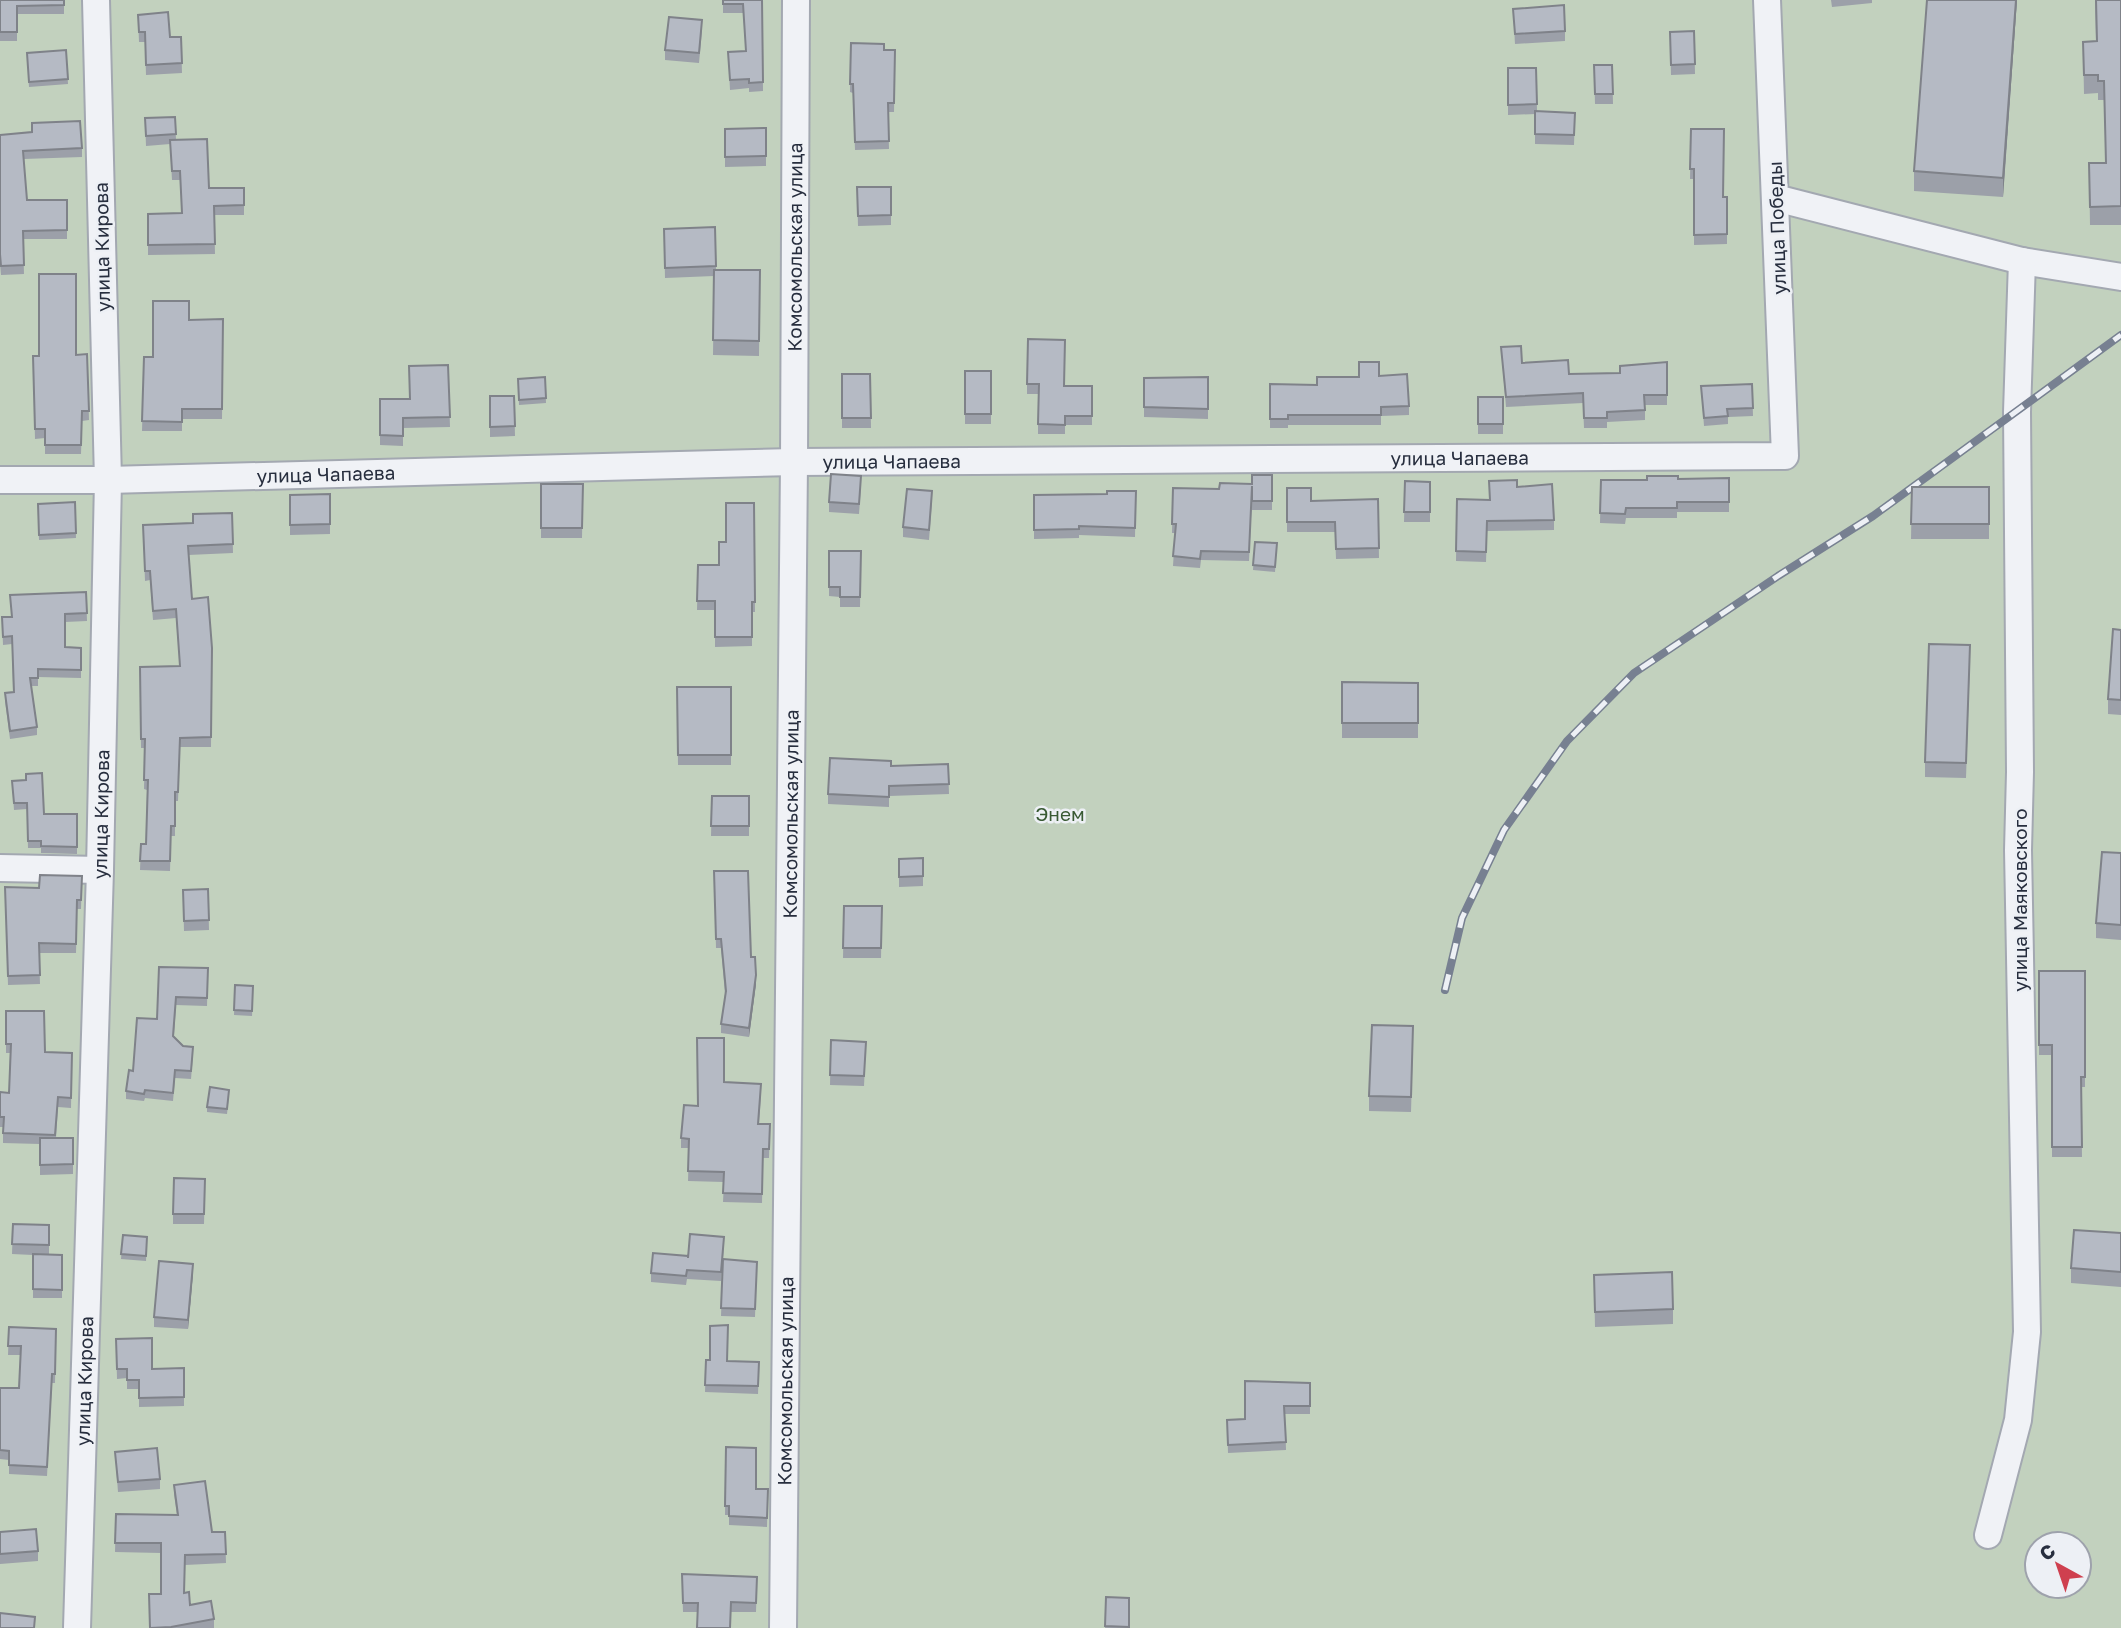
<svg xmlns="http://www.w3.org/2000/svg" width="2121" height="1628" font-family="'Golos Text',sans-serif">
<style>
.green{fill:#c2d1be;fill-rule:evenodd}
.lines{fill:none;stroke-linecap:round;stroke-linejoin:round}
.minor-casing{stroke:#a3a8b1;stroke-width:30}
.minor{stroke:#f0f2f6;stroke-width:26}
.rail-casing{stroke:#778091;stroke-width:8}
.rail{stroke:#edf0f5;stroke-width:5;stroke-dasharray:16;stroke-linecap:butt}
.wall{fill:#9ca0a9}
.shaded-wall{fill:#7f8289}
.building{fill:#b5bac4;stroke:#7f8289;stroke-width:2}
.labels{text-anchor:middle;stroke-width:5;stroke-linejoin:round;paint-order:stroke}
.street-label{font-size:19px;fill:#272e3e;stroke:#edf0f5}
.park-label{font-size:19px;fill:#395a34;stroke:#edf0f5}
</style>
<rect width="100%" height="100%" fill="#dde1e7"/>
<path class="green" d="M0,0H2121V1628H0ZM2037,1544H2079V1586H2037Z"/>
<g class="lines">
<defs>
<g id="minor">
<polyline points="1776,198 2022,261 2121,277"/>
<path id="s1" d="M0,480H108L794,462L1785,456L1767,0"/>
<polyline points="0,868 100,870"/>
<polyline points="1988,1535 2018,1420 2027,1332 2018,850 2020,772 2017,412 2022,261"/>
<path id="s2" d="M77,1628L100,870L108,480L96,0"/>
<path id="s3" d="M783,1628L794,462L796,0"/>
</g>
</defs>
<use href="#minor" class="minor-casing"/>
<use href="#minor" class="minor"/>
<defs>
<polyline id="rail" points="1445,990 1462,918 1504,830 1567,741 1634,673 1778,576 1873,516 2121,335"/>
</defs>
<use href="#rail" class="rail-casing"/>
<use href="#rail" class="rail"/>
</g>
<g class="wall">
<polygon points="0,0 64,0 64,14 17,14 17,41 0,41"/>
<polygon points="723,0 762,0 763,91 749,92 749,88 730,90 728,52 746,51 743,13 723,13"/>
<polygon points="1831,0 1872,0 1872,3 1832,7"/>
<polygon points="2017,0 2003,197 1914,191 1914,171"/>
<polygon points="2095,0 2121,0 2121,225 2090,225 2089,163 2106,163 2104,100 2098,100 2098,93 2084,94 2083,42 2096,41"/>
<polygon points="1513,9 1565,31 1565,41 1515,44"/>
<polygon points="138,15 170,37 181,37 182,73 146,75 145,42 139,42"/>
<polygon points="702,30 699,63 665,60 665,50"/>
<polygon points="1694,31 1695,74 1671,75 1670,32"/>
<polygon points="851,43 884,50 895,50 894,112 888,112 889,149 855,150 853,93 850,92"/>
<polygon points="66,50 68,84 29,87 27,53"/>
<polygon points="1594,65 1612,65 1613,104 1595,104"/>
<polygon points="1508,68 1536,68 1537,111 1575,113 1574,145 1535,144 1535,114 1508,115"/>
<polygon points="175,117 176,140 209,188 244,188 244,215 214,215 215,254 148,255 148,214 182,213 180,180 172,180 170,144 146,146 145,118"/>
<polygon points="766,128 766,166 725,167 725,129"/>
<polygon points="1691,129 1723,197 1727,197 1727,244 1694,245 1694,179 1690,179"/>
<polygon points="0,135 82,148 82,157 24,159 27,200 67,200 67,239 23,239 24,274 1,275 0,263"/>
<polygon points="857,187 891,187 891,225 858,226"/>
<polygon points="715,227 716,270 760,270 759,356 713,355 714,276 665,278 664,229"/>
<polygon points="223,319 222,419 182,419 182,431 142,431 144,357 153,357 189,320"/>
<polygon points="1501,347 1522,363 1569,374 1620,373 1667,362 1667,405 1645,405 1645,420 1607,422 1607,428 1584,428 1583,403 1506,407"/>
<polygon points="87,354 89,420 82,421 81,454 45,454 45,438 35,439 33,356"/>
<polygon points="448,365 450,427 403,428 403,446 380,445 380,399 409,399"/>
<rect x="965" y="371" width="26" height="53"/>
<polygon points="842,374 870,374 871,428 842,428"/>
<polygon points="545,377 546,403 519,405 518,379"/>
<polygon points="1208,377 1208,419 1144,417 1144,378"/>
<polygon points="1359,377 1409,406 1409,415 1381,416 1381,425 1288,425 1288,428 1270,428 1270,384 1317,385"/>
<polygon points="1027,384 1092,386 1092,425 1065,425 1065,434 1038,434 1038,394 1027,394"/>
<polygon points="1752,384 1753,416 1728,417 1728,424 1704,426 1701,386"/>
<polygon points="490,396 514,396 515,436 490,437"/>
<rect x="1478" y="397" width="25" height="37"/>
<polygon points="1272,475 1272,510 1252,510 1252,497 1249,561 1201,560 1200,568 1173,566 1175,533 1172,533 1173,488 1219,489 1252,484"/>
<polygon points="1729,478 1729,512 1677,512 1677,518 1626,518 1625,524 1600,523 1601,480 1647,480"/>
<polygon points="1405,481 1430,482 1430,522 1404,522"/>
<polygon points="541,484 583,484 582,538 541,538"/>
<polygon points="861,486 859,514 829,512 829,502"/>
<polygon points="1517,487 1554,520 1554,530 1487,531 1486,562 1456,561 1457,499 1489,500"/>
<polygon points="1912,487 1989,487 1989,539 1911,539"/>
<polygon points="1287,488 1311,501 1378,499 1379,558 1336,559 1335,532 1287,532"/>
<polygon points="1136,491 1135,537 1079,535 1079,538 1034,539 1034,495 1107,494"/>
<polygon points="330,494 330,534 290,535 290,495"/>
<polygon points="932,501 929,540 903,537 903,527"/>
<polygon points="75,502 76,538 39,540 38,504"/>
<polygon points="754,503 755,612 752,612 752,646 715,647 715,610 697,610 698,565 719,565 726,542"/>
<polygon points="232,513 233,553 188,555 192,599 212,648 211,747 180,747 178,801 175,801 175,836 171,836 170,871 140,870 141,844 146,844 147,790 144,789 145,748 141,748 140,667 180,666 176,618 153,620 150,580 145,581 143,525 193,523"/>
<polygon points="1255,542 1277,543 1275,572 1253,570"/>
<polygon points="829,551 861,551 860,607 840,607 840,597 829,596"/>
<polygon points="86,592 87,621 65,622 65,647 81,648 81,678 38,677 38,686 31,686 37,727 37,735 10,739 5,701 5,693 13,692 12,644 3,645 2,617 11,617"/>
<polygon points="2121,630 2121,715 2108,714 2108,699"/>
<polygon points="1970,659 1966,778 1925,777 1925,762"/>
<polygon points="1342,682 1418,683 1418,738 1342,738"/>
<polygon points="677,687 731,687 731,765 678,765"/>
<polygon points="948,764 949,794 889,796 889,807 828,804 828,794 891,766"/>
<polygon points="12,781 44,814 77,814 77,854 41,853 41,848 28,848 27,809 14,810"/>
<polygon points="712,796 749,796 749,836 711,836"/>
<polygon points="2121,853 2121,940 2096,938 2096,923"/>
<polygon points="923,858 923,886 899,887 899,859"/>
<polygon points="714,871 751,957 756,984 749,1037 721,1033 721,1024 725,994 721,948 716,948"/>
<polygon points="82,876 81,909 77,909 76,953 39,953 40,984 8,985 5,887 39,888"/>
<polygon points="208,889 209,930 184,931 183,890"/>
<polygon points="844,906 882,906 881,958 843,958"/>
<polygon points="159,967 208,968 207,1006 176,1005 174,1036 193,1055 191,1079 175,1078 173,1101 145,1098 144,1101 126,1099 126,1091 133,1071 157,1019"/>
<polygon points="2039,971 2085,971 2085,1087 2081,1087 2082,1157 2052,1157 2052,1055 2039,1055"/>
<polygon points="235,985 253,986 252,1016 234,1015"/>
<polygon points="6,1011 45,1052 72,1053 71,1108 58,1107 56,1138 73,1138 73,1174 40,1175 40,1144 3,1143 3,1127 0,1127 0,1092 9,1093 10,1053 6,1053"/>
<polygon points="831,1040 866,1042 864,1086 830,1085"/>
<polygon points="1413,1041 1411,1112 1369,1111 1369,1096"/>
<polygon points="724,1082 761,1094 759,1124 770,1124 769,1158 763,1158 762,1203 723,1202 724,1182 688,1181 689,1148 681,1148 681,1138 698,1106"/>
<polygon points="229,1095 227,1114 207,1112 207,1107"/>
<polygon points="205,1179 204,1224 173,1224 173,1214"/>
<polygon points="13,1224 49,1225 49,1254 62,1255 62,1298 33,1298 33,1255 12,1254"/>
<polygon points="2121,1233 2121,1287 2071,1283 2071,1268"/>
<polygon points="123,1235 147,1237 146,1261 121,1259"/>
<polygon points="724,1246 723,1259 757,1262 755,1317 721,1316 723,1262 721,1281 687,1279 686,1285 651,1282 651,1273"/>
<polygon points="193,1273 188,1329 154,1327 154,1317"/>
<polygon points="1594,1275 1673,1309 1673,1324 1595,1327"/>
<polygon points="9,1327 56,1329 55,1383 52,1383 47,1476 9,1474 9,1460 0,1459 0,1388 19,1388 21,1355 8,1355"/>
<polygon points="116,1339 152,1369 184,1368 184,1406 139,1407 139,1389 127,1389 127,1378 117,1379"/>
<polygon points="706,1360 759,1362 758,1394 705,1392"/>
<polygon points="1310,1383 1310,1414 1285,1414 1286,1450 1228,1453 1227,1420 1245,1419"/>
<polygon points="726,1447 756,1489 768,1489 767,1527 729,1525 729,1515 725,1515"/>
<polygon points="115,1452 160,1479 160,1489 118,1492"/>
<polygon points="174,1485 212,1532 225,1532 226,1563 185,1565 184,1593 190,1605 214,1619 214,1628 150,1628 161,1594 161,1553 115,1552 116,1514 177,1515 174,1494"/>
<polygon points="0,1532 38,1551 38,1561 0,1564"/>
<polygon points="682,1574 757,1577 756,1612 683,1612"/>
<polygon points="1106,1597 1129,1598 1129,1628 1105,1628"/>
</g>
<g class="shaded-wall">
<polygon points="2016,0 2017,0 2003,197 2003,178"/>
<polygon points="756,975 756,984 749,1037 749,1028"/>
<polygon points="193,1264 193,1273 188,1329 188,1320"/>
</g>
<g class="building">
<polygon points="0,0 64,0 64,5 17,6 17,32 0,32"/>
<polygon points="723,0 762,0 763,82 749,83 749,79 730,80 728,52 746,51 743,4 723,4"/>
<polygon points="1927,0 2016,0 2003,178 1914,171"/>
<polygon points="2096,0 2121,0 2121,206 2090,207 2089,163 2106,163 2104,81 2098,81 2098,75 2084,75 2083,42 2097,41"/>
<polygon points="1564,5 1565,31 1515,34 1513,9"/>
<polygon points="168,12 170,37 181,37 182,63 146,65 145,32 139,32 138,15"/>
<polygon points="669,17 702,20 699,53 665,50"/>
<polygon points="1694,31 1695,64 1671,65 1670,32"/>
<polygon points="851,43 884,44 884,50 895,50 894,103 888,103 889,141 855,142 853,84 850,84"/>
<polygon points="66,50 68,79 29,82 27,53"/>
<polygon points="1594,65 1612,65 1613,94 1595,94"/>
<polygon points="1508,68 1536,68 1537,104 1508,105"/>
<polygon points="1535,111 1575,113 1574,135 1535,134"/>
<polygon points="175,117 176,134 146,136 145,118"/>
<polygon points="80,121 82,148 23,151 27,200 67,200 67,230 23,231 24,265 1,266 0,254 0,135 32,132 32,123"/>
<polygon points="766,128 766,156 725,157 725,129"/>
<polygon points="1691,129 1724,129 1723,197 1727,197 1727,234 1694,235 1694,169 1690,169"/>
<polygon points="207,139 209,188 244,188 244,205 214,206 215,244 148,245 148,214 182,213 180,171 172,171 170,140"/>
<polygon points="857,187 891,187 891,215 858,216"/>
<polygon points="715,227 716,266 665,268 664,229"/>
<polygon points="714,270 760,270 759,341 713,340"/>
<polygon points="39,274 76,274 76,355 87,354 89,411 82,411 81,445 45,445 45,429 35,429 33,356 39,356"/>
<polygon points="153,301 189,301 189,320 223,319 222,409 182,409 182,422 142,421 144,357 153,357"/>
<polygon points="1028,339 1065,340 1064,386 1092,386 1092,416 1065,416 1065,425 1038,424 1039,384 1027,384"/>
<polygon points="1521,346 1522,363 1568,360 1569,374 1620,373 1620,366 1667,362 1667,395 1644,395 1645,410 1607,412 1607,418 1584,418 1583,393 1506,397 1501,347"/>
<polygon points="1359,362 1379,362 1379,376 1407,374 1409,406 1381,407 1381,415 1288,415 1288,419 1270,419 1270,384 1317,385 1317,377 1359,377"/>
<polygon points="448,365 450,417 403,418 403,436 380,435 380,399 410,399 409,366"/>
<rect x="965" y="371" width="26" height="43"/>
<polygon points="842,374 870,374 871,418 842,418"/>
<polygon points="545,377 546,398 519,400 518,379"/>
<polygon points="1208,377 1208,409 1144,407 1144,378"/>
<polygon points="1752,384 1753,408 1727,409 1728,416 1704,418 1701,386"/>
<polygon points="490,396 514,396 515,426 490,427"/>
<rect x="1478" y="397" width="25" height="27"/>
<polygon points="831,474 861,476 859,504 829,502"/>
<polygon points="1252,475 1272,475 1272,501 1252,501 1252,486 1249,552 1201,551 1200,559 1173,556 1176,524 1172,524 1173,488 1219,489 1220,483 1252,484"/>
<polygon points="1647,476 1678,476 1678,479 1729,478 1729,502 1677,502 1677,508 1626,508 1625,514 1600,513 1601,480 1647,480"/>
<polygon points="1517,480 1517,487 1552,484 1554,520 1487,521 1486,552 1456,551 1457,499 1490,500 1489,481"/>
<polygon points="1405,481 1430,482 1430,512 1404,512"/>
<polygon points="541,484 583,484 582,528 541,528"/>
<polygon points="1912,487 1989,487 1989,524 1911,524"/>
<polygon points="1287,488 1311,488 1311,501 1378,499 1379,548 1336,549 1335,522 1287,522"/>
<polygon points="907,489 932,491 929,530 903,527"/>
<polygon points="1107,491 1136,491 1135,528 1079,526 1079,529 1034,530 1034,495 1107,494"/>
<polygon points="330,494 330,524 290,525 290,495"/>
<polygon points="75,502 76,533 39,535 38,504"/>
<polygon points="726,503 754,503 755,602 752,602 752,637 715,637 715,601 697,601 698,565 719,565 719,542 726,542"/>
<polygon points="232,513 233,544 188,546 192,599 208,597 212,648 211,737 180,738 178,792 175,792 175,826 171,826 170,861 140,861 141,844 146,844 148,780 144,780 145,739 141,739 140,667 180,666 176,609 153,611 150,571 145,571 143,525 193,523 193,514"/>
<polygon points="1255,542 1277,543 1275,567 1253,565"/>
<polygon points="829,551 861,551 860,597 840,597 840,587 829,587"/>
<polygon points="86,592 87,613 65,614 65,647 81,648 81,670 38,669 38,678 30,678 37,727 10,731 5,693 14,692 12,636 3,637 2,617 12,617 10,595"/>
<polygon points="2113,629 2121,630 2121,700 2108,699"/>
<polygon points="1929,644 1970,645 1966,763 1925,762"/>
<polygon points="1342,682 1418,683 1418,723 1342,723"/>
<polygon points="677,687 731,687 731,755 678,755"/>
<polygon points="830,758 891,761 891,766 948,764 949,784 889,786 889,797 828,794"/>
<polygon points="42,773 44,814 77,814 77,847 41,846 41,841 28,841 27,803 14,803 12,781 26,780 26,774"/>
<polygon points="712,796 749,796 749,826 711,826"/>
<polygon points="2102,852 2121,853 2121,925 2096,923"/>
<polygon points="923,858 923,876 899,877 899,859"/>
<polygon points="714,871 748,871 751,957 755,957 756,975 749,1028 721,1024 726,991 721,939 716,939"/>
<polygon points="40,875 82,876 81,900 77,900 76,944 39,943 40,975 8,976 5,887 39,888"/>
<polygon points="208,889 209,920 184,921 183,890"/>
<polygon points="844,906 882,906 881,948 843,948"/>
<polygon points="159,967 208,968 207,998 176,997 173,1036 183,1046 193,1047 191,1071 175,1070 173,1093 145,1090 144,1094 126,1091 129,1070 133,1071 137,1018 157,1019"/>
<polygon points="2039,971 2085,971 2085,1077 2081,1077 2082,1147 2052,1147 2052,1045 2039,1045"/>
<polygon points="235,985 253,986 252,1011 234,1010"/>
<polygon points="6,1011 44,1011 45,1052 72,1053 71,1098 58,1097 55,1135 3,1133 4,1117 0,1117 0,1092 9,1093 11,1044 6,1044"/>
<polygon points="1372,1025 1413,1026 1411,1097 1369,1096"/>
<polygon points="697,1038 724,1038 724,1082 761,1084 758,1124 770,1124 769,1149 763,1149 762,1194 723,1193 724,1172 688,1171 689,1139 681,1138 684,1105 698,1106"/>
<polygon points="831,1040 866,1042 864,1076 830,1075"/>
<polygon points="210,1087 229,1090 227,1109 207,1107"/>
<polygon points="40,1138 73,1138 73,1164 40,1165"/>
<polygon points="174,1178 205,1179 204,1214 173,1214"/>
<polygon points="13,1224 49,1225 49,1245 12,1244"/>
<polygon points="2074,1230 2121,1233 2121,1272 2071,1268"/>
<polygon points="690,1234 724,1237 721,1272 687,1270 686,1276 651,1273 653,1253 688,1256 688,1258"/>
<polygon points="123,1235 147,1237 146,1256 121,1254"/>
<polygon points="33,1254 62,1255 62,1290 33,1289"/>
<polygon points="723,1259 757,1262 755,1309 721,1308"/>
<polygon points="159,1261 193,1264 188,1320 154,1317"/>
<polygon points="1672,1272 1673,1309 1595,1312 1594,1275"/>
<polygon points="728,1325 727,1361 759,1362 758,1386 705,1385 706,1360 710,1360 710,1326"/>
<polygon points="9,1327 56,1329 55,1374 52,1374 47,1467 9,1465 9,1451 0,1450 0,1388 19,1388 21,1346 8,1346"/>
<polygon points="152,1338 152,1369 184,1368 184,1397 139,1398 139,1380 127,1380 127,1369 117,1369 116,1339"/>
<polygon points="1245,1381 1310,1383 1310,1406 1284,1406 1286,1442 1228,1445 1227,1420 1245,1419"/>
<polygon points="726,1447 756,1448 756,1489 768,1489 767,1518 729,1516 729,1506 725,1506"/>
<polygon points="157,1448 160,1479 118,1482 115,1452"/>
<polygon points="205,1481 212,1532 225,1532 226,1554 185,1555 184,1593 189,1592 190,1605 211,1601 214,1619 171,1627 150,1628 149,1594 161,1594 161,1543 115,1543 116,1514 178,1515 174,1485"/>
<polygon points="36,1529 38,1551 0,1554 0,1532"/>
<polygon points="682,1574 757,1577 756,1603 731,1602 730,1628 697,1628 698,1603 683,1603"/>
<polygon points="1106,1597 1129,1598 1129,1627 1105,1626"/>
<polygon points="0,1613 35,1617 34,1628 0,1628"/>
</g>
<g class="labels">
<g class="street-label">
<text transform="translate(1777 228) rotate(-92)" y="7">улица Победы</text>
<text transform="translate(102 247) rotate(-91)" y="7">улица Кирова</text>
<text dy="7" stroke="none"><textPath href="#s3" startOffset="1381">Комсомольская улица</textPath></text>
<text dy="7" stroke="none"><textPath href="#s1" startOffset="1460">улица Чапаева</textPath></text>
<text dy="7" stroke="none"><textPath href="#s1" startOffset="892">улица Чапаева</textPath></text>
<text dy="7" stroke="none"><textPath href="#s1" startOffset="326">улица Чапаева</textPath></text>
<text dy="7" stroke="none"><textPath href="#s2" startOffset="814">улица Кирова</textPath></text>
<text dy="7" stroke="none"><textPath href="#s3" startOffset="814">Комсомольская улица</textPath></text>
<text transform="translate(2020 900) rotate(-90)" y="7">улица Маяковского</text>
<text dy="7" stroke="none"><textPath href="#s2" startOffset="247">улица Кирова</textPath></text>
<text dy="7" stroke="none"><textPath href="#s3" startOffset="247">Комсомольская улица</textPath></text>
</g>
<g class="park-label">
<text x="1060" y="821">Энем</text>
</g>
</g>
<g transform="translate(2058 1565) rotate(320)"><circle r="33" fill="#edf0f5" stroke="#9ea2ac" stroke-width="2"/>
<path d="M0-5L12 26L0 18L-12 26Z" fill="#cf404f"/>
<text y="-10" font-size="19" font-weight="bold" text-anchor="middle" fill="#272e3e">С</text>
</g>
</svg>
